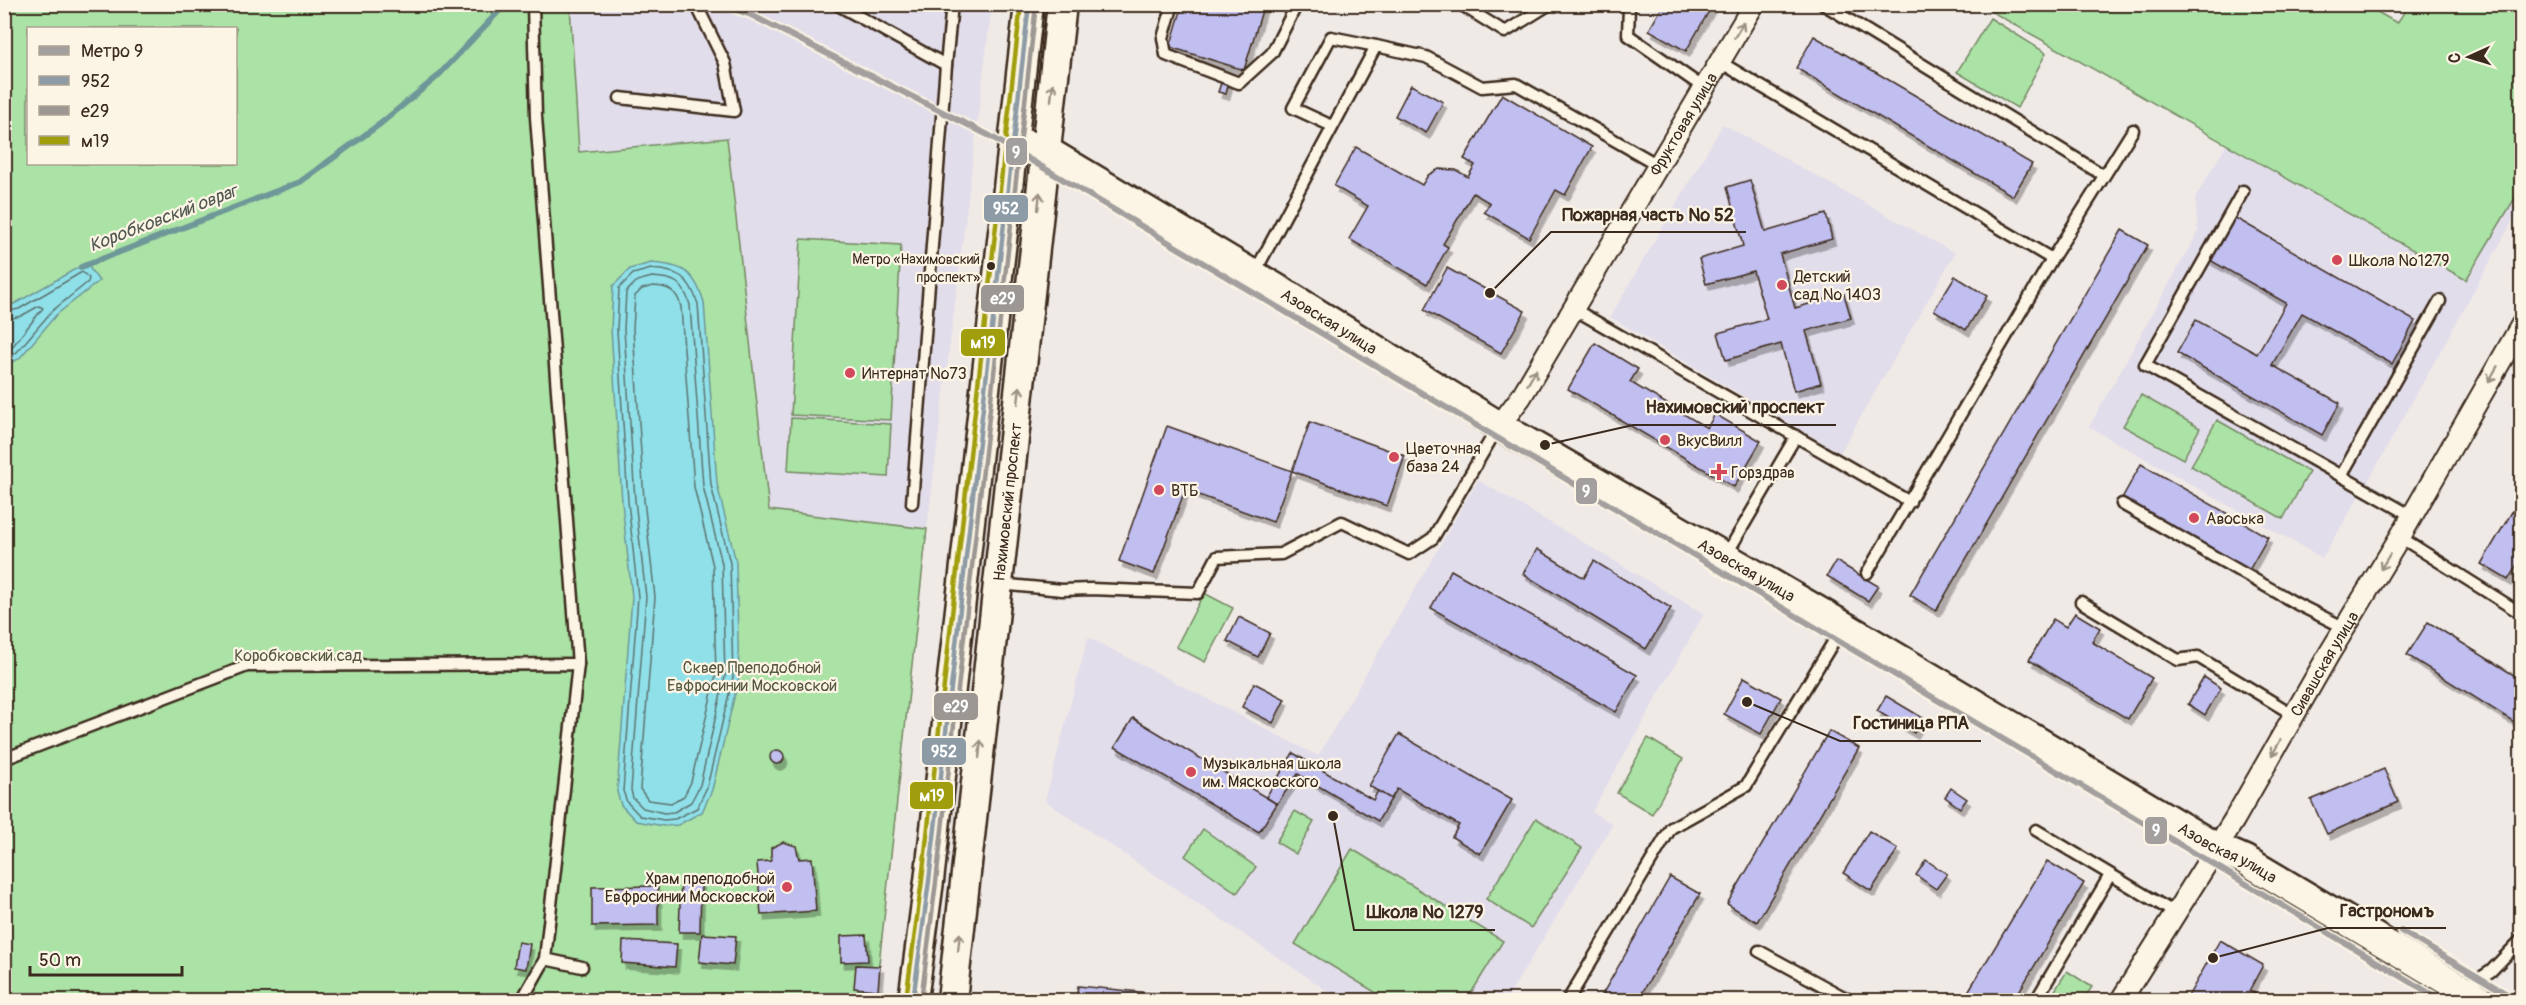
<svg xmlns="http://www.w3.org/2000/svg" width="2526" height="1005" font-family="Pangolin,sans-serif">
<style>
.built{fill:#e2ddea}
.green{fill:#abe2a5;stroke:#738662;stroke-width:1.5;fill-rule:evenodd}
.water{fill:#8fe0e9;stroke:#6d9798;stroke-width:1.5}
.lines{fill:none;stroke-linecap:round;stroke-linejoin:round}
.shore{stroke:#5d736f;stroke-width:1.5}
.stream{stroke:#6d9798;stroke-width:6}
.building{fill:#c1bef0;stroke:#3b2a1e;stroke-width:1.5;filter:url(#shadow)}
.lane-casing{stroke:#3b2a1e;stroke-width:15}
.street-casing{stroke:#3b2a1e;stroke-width:24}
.secondary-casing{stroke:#3b2a1e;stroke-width:33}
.lane{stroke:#fcf5e5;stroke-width:10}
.street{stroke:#fcf5e5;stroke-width:20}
.secondary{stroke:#fcf5e5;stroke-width:28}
.bus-1-casing{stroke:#fcf5e5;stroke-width:9}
.bus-2-casing{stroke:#fcf5e5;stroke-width:9}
.bus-3-casing{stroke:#fcf5e5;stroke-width:9}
.bus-1{stroke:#8c9ba5;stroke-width:4.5}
.bus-2{stroke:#9d9793;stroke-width:4.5}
.bus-3{stroke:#a19e0d;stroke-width:4.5}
.metro-1-casing{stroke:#fcf5e5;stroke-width:10}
.metro-1{stroke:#a29f9e;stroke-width:6}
.oneway{stroke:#9c9082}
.poi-dot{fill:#d1495b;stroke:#fcf5e5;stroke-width:2}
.bus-dot{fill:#3b2a1e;stroke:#fcf5e5;stroke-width:2}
.labels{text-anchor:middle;stroke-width:4.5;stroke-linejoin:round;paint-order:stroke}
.bus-label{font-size:14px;fill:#3b2a1e;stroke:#fcf5e5;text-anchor:end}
.street-label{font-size:16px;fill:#3b2a1e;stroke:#fcf5e5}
.poi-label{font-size:16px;fill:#3b2a1e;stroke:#fcf5e5;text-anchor:start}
.park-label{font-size:16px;fill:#575840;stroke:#fcf5e5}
.water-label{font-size:18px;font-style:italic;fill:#505851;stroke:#fcf5e5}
.leader{fill:none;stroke:#3b2a1e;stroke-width:2}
.callout-dot{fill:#3b2a1e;stroke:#fcf5e5;stroke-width:2}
.callout-label{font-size:18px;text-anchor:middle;font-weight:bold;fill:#3b2a1e;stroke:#fcf5e5;stroke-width:4.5;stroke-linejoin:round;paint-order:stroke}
.line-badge{stroke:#fcf5e5;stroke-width:2}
.badge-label{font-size:16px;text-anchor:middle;font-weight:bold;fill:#fff}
</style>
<defs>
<filter id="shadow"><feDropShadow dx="3.5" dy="6" stdDeviation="0" flood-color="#0004"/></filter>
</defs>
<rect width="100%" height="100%" fill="#f0eae7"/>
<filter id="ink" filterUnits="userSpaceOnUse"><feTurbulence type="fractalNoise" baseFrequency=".0167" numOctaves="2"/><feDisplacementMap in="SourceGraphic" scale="12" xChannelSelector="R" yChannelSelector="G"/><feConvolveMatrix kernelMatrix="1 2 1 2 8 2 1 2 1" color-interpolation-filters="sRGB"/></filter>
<g filter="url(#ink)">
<g class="built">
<polygon points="570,5 992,5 927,529 769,511 727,139 579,152"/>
<polygon points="2278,57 2521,96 2521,206 2364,489 2322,558 2089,427 2198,232 2195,198"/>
<polygon points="1723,124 1955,253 1840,453 1610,317"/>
<polygon points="1478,480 1704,614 1592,812 1613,824 1506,1000 1341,1000 1045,801 1088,637 1318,756"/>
</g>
<g class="green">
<polygon points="2363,4 2397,23 2409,5 2507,5 2521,14 2521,188 2466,280 1980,5"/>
<path d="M4,5H570L579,152L727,138L769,510L927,529L875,1000H5ZM28,28H236V164H28Z"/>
<polygon points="1990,18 2046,53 2017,108 1957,72"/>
<polygon points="801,239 901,245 891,420 791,415"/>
<polygon points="2141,395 2200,428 2183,459 2123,426"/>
<polygon points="791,418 891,424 888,477 788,471"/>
<polygon points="2217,420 2309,472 2283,519 2191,466"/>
<polygon points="1204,593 1233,608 1205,662 1176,647"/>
<polygon points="1648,738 1683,759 1652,814 1617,793"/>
<polygon points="1295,811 1314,822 1296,854 1276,842"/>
<polygon points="1536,818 1582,848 1531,928 1486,899"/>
<polygon points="1203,829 1256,867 1237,893 1185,856"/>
<polygon points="1352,849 1503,941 1467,1000 1388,1000 1295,944"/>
<polygon points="2067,971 2092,987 2083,1000 2049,1000"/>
</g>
<g class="water">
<polygon points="86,263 99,281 56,315 19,359 5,365 5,307 16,303"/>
<path d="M651,263C683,265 694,271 704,302L717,484L736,562L739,677L712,790L702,812L678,825L664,826L636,821L621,805L617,792L632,597L622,502L611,329L613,286L630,269Z"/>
</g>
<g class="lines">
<g class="shore">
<path d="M651,269C679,271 689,276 698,304L711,485L730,563L733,677L707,787L697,808L675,819L664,820L640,816L627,802L623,791L638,597L628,501L617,330L619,288L633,274Z"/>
<path d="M652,277C675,278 683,282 690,305L703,486L722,564L725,676L700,785L691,802L674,812L664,813L643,808L633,798L631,790L646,597L635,500L624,329L626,292L637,281Z"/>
<path d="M653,286C670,287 677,291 681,307L694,487L713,566L716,675L691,782L684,796L671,803L648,800L640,789L655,597L644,500L633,329L635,296L642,289Z"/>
<polyline points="4,312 19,309 82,272 89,278 88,282 52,311 16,353 4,359"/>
<polyline points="4,320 21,316 39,306 43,308 12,347 4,350"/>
</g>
<polyline class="stream" points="81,267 300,182 380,124 437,77 499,11"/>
</g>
<g class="building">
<polygon points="1183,4 1264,4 1244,70 1170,47"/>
<polygon points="1664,4 1713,4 1686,51 1649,30"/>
<polygon points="1814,36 2032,164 2013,196 1796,68"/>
<polygon points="1222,80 1229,82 1226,94 1218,92"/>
<polygon points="1411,85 1443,102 1426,133 1395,116"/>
<polygon points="1502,94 1592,147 1565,195 1556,190 1529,238 1484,212 1490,203 1473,193 1443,244 1448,247 1427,284 1349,239 1368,206 1334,186 1356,147 1422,185 1428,175 1439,169 1456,170 1468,177 1475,165 1464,159"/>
<polygon points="1750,180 1765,232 1826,214 1832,239 1780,254 1795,308 1844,294 1851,318 1806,331 1821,383 1794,391 1781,344 1726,360 1718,333 1767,319 1753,271 1706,284 1699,259 1743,246 1727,187"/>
<polygon points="2232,216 2415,321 2392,364 2302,313 2272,365 2340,403 2322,435 2177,353 2196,320 2257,354 2286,303 2208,259"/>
<polygon points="2122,230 2148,245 1936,611 1910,595"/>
<polygon points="1447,268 1525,311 1501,353 1424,310"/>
<polygon points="1955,276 1987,296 1966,330 1934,310"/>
<polygon points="1595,343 1638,369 1630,382 1707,428 1715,414 1761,441 1734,487 1568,389"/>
<polygon points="1310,422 1405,456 1387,506 1292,471"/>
<polygon points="1167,426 1292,471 1273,522 1185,490 1154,574 1119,561"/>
<polygon points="2141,464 2268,537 2248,572 2121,500"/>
<polygon points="2522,495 2522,557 2508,580 2481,564"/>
<polygon points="1537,549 1584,578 1594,561 1671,608 1646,649 1523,574"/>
<polygon points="1836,561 1878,586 1868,601 1827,576"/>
<polygon points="1451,570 1637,675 1616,712 1431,608"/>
<polygon points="2075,613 2100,628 2092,642 2152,678 2128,719 2029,660 2053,619 2066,627"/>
<polygon points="1239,617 1270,633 1258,657 1227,641"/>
<polygon points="2428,622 2522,680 2522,727 2407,655"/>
<polygon points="1744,677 1781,698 1761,734 1724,714"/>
<polygon points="2204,677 2221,688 2205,715 2188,704"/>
<polygon points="1254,683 1285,699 1273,723 1242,707"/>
<polygon points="1886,696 1923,718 1914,733 1877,711"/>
<polygon points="1133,718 1277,804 1259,832 1115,747"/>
<polygon points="1829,731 1859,748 1757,922 1727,904"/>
<polygon points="1399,734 1512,800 1480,854 1452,837 1459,825 1397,789 1391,799 1369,786"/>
<circle cx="777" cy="757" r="7"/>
<polygon points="1293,753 1373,800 1378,791 1391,799 1378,821 1298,774 1277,804 1266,797"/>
<polygon points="2384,769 2398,802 2327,834 2311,800"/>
<polygon points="1951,788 1967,799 1960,808 1945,797"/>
<polygon points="1869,831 1898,849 1871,891 1843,873"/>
<polygon points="783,842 796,846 799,859 812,858 816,911 761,915 757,862 771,861 771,848"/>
<polygon points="1926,860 1947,874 1936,889 1916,875"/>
<polygon points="2047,861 2084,883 2014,1000 1963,1000"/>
<polygon points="1670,877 1700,894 1638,1000 1599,1000"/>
<polygon points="681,881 701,882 700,932 679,932"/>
<polygon points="658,886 658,925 592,926 592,887"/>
<polygon points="702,934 736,936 733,965 699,962"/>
<polygon points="866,935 868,961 841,962 841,936"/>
<polygon points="2220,940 2263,965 2249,991 2254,993 2250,1000 2186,1000"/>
<polygon points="623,941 677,944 675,967 622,963"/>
<polygon points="518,942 530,944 526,969 514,967"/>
<polygon points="856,965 880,966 878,990 854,988"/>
<polygon points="1078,986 1224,1000 1076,1000"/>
<polygon points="2254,993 2266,1000 2250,1000"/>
</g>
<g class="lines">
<defs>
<g id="lane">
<polyline points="533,4 536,117 578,664"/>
<polyline points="836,4 946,65 952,4"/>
<polyline points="1173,4 1163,38 1166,55 1239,83 1272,53 1297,4"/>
<polyline points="1460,4 1505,32 1550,4"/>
<polyline points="1623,4 1629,7 1628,35 1704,88"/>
<polyline points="1823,4 2103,175"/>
<polyline points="1720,62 2052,259"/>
<polyline points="620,98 734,111 725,63 696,4"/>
<polyline points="1332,126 1293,108 1331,37 1376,46"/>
<polyline points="2243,191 2145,365 2412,516"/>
<polyline points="1254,274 1376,46 1426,57 1482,87 1516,84 1658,165"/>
<polyline points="1572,308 1910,502"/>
<polyline points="2341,476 2440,301"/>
<polyline points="912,503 946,65"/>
<polyline points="2122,504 2297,604 2345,628"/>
<polyline points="2400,537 2522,614"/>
<polyline points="1725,557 1796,436"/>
<polyline points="1867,573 2052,259 2133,130"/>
<polyline points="999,584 1062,590 1090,589 1198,593 1217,557 1281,554 1342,522 1409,554 1433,538 1498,427"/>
<polyline points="2081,602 2178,660 2198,657 2294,715"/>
<polyline points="4,759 247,666 578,664 545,959 522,1000"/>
<polyline points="2036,830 2175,913"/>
<polyline points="1759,951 1849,1000"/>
<polyline points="545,959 582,967"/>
<polyline points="2465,988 2491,971 2522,939"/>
<polyline points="1568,1000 1671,828 1746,786 1843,626"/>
<polyline points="2036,1000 2110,875"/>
</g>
<g id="street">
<path id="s1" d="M1499,426L1521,397L1754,4"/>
<path id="s2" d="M2121,1000L2234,820L2329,654L2400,537L2522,324"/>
</g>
<g id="secondary">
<path id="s3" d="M1014,141L1045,150L1284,293L1499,426L1844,626L2215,847L2245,860L2480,1000"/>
<polyline points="913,1000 929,881 1029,4"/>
<path id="s4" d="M952,1000L1062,4"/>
</g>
</defs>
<use href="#lane" class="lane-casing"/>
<use href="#street" class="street-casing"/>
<use href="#secondary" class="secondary-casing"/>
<use href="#lane" class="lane"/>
<use href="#street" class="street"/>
<use href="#secondary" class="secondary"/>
<defs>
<polyline id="bus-1" points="913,1000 929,881 1029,4"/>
<polyline id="bus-2" points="921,1000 936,882 1036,5"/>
<polyline id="bus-3" points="906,999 922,880 1021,4"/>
</defs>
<use href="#bus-1" class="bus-1-casing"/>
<use href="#bus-2" class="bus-2-casing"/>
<use href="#bus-3" class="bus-3-casing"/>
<use href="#bus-1" class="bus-1"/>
<use href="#bus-2" class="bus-2"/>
<use href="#bus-3" class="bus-3"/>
<defs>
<g id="metro-1">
<polyline points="720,4 751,15 990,136 2441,1000"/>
<polyline points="2401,931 2517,1000"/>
</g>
</defs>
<use href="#metro-1" class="metro-1-casing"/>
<use href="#metro-1" class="metro-1"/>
</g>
<defs><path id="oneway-shaft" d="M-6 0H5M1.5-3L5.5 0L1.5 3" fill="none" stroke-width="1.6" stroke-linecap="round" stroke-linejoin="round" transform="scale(1.5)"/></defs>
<g class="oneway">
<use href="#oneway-shaft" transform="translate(1739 30) rotate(-59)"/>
<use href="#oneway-shaft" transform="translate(1052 92) rotate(-83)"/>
<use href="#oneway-shaft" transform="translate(1039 201) rotate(-84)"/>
<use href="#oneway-shaft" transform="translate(2493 374) rotate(120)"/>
<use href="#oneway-shaft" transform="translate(1532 377) rotate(-60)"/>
<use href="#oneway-shaft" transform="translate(1019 395) rotate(-84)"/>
<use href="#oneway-shaft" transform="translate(2385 562) rotate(121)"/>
<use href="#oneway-shaft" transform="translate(2276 748) rotate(119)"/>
<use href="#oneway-shaft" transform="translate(980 749) rotate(-84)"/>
<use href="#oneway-shaft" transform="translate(959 942) rotate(-84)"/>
</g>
</g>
<g class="poi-dot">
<circle cx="2337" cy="260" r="6"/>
<circle cx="1782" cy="285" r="6"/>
<circle cx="850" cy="373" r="6"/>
<circle cx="1665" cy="440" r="6"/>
<circle cx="1394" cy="457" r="6"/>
<path d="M1716 463h6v6h6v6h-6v6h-6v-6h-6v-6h6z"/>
<circle cx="1159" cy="490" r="6"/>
<circle cx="2194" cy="518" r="6"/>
<circle cx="1191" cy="772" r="6"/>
<circle cx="787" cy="887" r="6"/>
</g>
<circle class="bus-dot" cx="991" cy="266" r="5"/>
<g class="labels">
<g class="bus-label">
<text x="980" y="264">Метро «Нахимовский<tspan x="980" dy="18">проспект»</tspan></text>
</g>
<g class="street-label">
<text dy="6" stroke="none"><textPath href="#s1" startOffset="354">Фруктовая улица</textPath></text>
<text dy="6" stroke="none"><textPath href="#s3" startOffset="364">Азовская улица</textPath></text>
<text dy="6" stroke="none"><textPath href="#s4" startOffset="501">Нахимовский проспект</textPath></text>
<text dy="6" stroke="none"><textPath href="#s3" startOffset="850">Азовская улица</textPath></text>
<text dy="6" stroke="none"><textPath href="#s2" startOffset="393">Сивашская улица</textPath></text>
<text dy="6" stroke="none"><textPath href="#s3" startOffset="1408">Азовская улица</textPath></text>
</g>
<g class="poi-label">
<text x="2349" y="266">Школа №1279</text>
<text x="1794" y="282">Детский<tspan x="1794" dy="18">сад № 1403</tspan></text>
<text x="862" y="379">Интернат №73</text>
<text x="1677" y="446">ВкусВилл</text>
<text x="1406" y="454">Цветочная<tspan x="1406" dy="18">база 24</tspan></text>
<text x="1731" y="478">Горздрав</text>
<text x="1171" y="496">ВТБ</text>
<text x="2206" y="524">Авоська</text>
<text x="1203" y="769">Музыкальная школа<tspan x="1203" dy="18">им. Мясковского</tspan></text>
<text x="775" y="884" text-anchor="end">Храм преподобной<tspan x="775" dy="18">Евфросинии Московской</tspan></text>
</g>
<g class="park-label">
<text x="298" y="661">Коробковский сад</text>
<text x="752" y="673">Сквер Преподобной<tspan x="752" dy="18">Евфросинии Московской</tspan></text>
</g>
<g class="water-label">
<text transform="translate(163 218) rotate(-21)" y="6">Коробковский овраг</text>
</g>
</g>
<path class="leader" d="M1490 293L1551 232H1746M1545 445L1633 425H1836M1747 702L1840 741H1981M2213 958L2328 928H2446M1333 816L1354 930H1495"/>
<g class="callout-dot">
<circle cx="1490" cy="293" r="6"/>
<circle cx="1545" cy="445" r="6"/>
<circle cx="1747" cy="702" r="6"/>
<circle cx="2213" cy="958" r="6"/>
<circle cx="1333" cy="816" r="6"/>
</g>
<g class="callout-label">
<text x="1648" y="221">Пожарная часть № 52</text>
<text x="1735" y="413">Нахимовский проспект</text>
<text x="1911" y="729">Гостиница РПА</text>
<text x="2387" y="917">Гастрономъ</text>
<text x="1425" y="918">Школа № 1279</text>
</g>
<g class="line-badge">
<rect x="1005" y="137" width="23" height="29" rx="6" fill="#a29f9e"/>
<rect x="983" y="194" width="46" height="29" rx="6" fill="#8c9ba5"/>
<rect x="980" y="284" width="45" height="29" rx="6" fill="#9d9793"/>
<rect x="960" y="328" width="46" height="29" rx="6" fill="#a19e0d"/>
<rect x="1575" y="477" width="23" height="28" rx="6" fill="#a29f9e"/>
<rect x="933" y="692" width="46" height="29" rx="6" fill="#9d9793"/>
<rect x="921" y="737" width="46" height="29" rx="6" fill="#8c9ba5"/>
<rect x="909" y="781" width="45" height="29" rx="6" fill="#a19e0d"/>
<rect x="2144" y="816" width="24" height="29" rx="6" fill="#a29f9e"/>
</g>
<g class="badge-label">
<text x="1016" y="158">9</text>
<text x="1006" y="214">952</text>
<text x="1003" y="304">е29</text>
<text x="983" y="348">м19</text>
<text x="1586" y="497">9</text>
<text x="956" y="712">е29</text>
<text x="944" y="757">952</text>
<text x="932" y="801">м19</text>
<text x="2156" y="836">9</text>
</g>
<rect width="2526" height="1005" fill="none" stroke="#fcf5e5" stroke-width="24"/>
<rect x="12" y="12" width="2502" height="981" fill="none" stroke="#3b2a1e" stroke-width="2" filter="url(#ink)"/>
<rect x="27" y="27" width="210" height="138" fill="#fcf5e5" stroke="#afa495" stroke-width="1.5"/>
<rect x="39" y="46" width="30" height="9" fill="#a29f9e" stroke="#afa495" stroke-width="1.5"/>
<text x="81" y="57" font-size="18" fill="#3b2a1e">Метро 9</text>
<rect x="39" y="76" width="30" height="9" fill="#8c9ba5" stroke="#afa495" stroke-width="1.5"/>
<text x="81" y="87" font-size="18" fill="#3b2a1e">952</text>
<rect x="39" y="106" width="30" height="9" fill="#9d9793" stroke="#afa495" stroke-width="1.5"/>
<text x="81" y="117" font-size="18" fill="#3b2a1e">е29</text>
<rect x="39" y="136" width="30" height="9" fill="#a19e0d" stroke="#afa495" stroke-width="1.5"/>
<text x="81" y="147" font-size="18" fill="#3b2a1e">м19</text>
<g transform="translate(2469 57) rotate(266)" stroke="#fcf5e5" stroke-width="4.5" paint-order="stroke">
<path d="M0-4.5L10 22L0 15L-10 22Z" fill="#3b2a1e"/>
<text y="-9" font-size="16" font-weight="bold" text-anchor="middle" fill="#3b2a1e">С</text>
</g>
<path d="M30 966v9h152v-9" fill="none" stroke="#3b2a1e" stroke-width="3"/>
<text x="39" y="966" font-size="18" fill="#3b2a1e" stroke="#fcf5e5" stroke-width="4.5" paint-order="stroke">50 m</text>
</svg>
